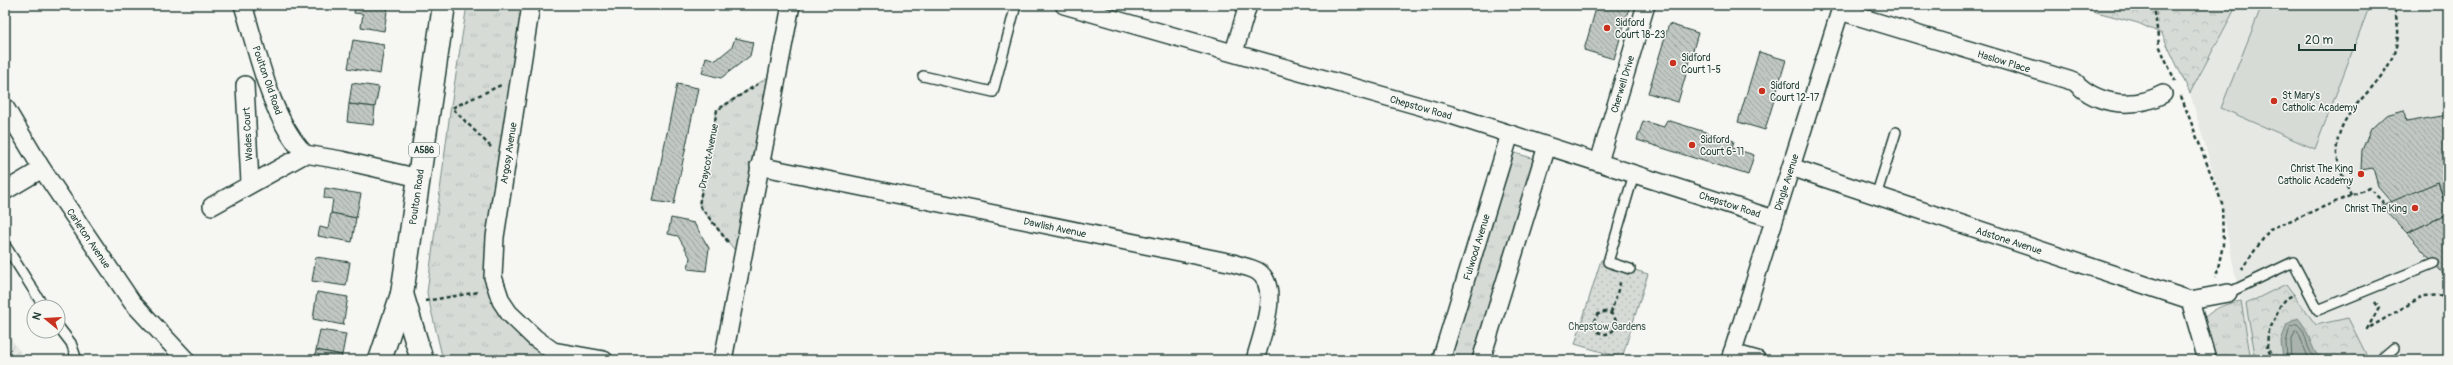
<svg xmlns="http://www.w3.org/2000/svg" width="2453" height="365" font-family="Pangolin,sans-serif">
<style>
.built{fill:#e6e8e4}
.industrial{fill:url(#industrial-furrows)}
.grass{fill:url(#grass-tufts);stroke:#7a8c85}
.forest{fill:url(#forest-crowns);stroke:#7a8c85}
.park{fill:url(#park-dots);stroke:#7a8c85}
.pitch{fill:#d6dbd6;stroke:#7a8c85}
.water{fill:#aab3ae;stroke:#72847d}
.lines{fill:none;stroke-linecap:round;stroke-linejoin:round}
.shore{stroke:#576c65;stroke-width:1}
.building{fill:url(#building-back-hatch);stroke:#1f3d34}
.service-casing{stroke:#1f3d34;stroke-width:12}
.minor-casing{stroke:#1f3d34;stroke-width:20}
.primary-casing{stroke:#1f3d34;stroke-width:25}
.path{stroke:#1f3d34;stroke-width:2.5;stroke-dasharray:4 3;stroke-linecap:butt}
.service{stroke:#f6f6f2;stroke-width:9}
.minor{stroke:#f6f6f2;stroke-width:17}
.primary{stroke:#f6f6f2;stroke-width:22}
.poi-dot{fill:#c8321e;stroke:#f6f6f2;stroke-width:1.5}
.labels{text-anchor:middle;stroke-width:3;stroke-linejoin:round;paint-order:stroke}
.shield{fill:#f6f6f2;stroke:#60746d;stroke-width:1}
.shield-label{font-size:9px;font-weight:bold;fill:#1f3d34}
.poi-label{font-size:10px;fill:#1f3d34;stroke:#f6f6f2;text-anchor:start}
.street-label{font-size:10px;fill:#1f3d34;stroke:#f6f6f2}
.park-label{font-size:10px;fill:#445d54;stroke:#f6f6f2}
</style>
<defs>
<pattern id="industrial-furrows" width="10" height="10" patternUnits="userSpaceOnUse"><rect width="10" height="10" fill="#e6e8e4"/><path d="M-1 1l2-2M0 10L10 0M9 11l2-2" fill="none" stroke="#c5c8c4"/></pattern>
<pattern id="grass-tufts" width="24" height="20" patternUnits="userSpaceOnUse"><rect width="24" height="20" fill="#d6dbd6"/><path d="M3 7l-1-3M5 7V3M7 7l1-3M15 17l-1-3M17 17v-4M19 17l1-3" fill="none" stroke="#b7bdb8"/></pattern>
<pattern id="forest-crowns" width="20" height="18" patternUnits="userSpaceOnUse"><rect width="20" height="18" fill="#d6dbd6"/><path d="M2 6a3 3 0 1 1 6 0M12 15a3 3 0 1 1 6 0" fill="none" stroke="#b7bdb8"/></pattern>
<pattern id="park-dots" width="8" height="8" patternUnits="userSpaceOnUse"><rect width="8" height="8" fill="#d6dbd6"/><path d="M2 2h.1M6 6h.1" fill="none" stroke="#b7bdb8" stroke-width="1.8" stroke-linecap="round"/></pattern>
<pattern id="building-back-hatch" width="6" height="6" patternUnits="userSpaceOnUse"><rect width="6" height="6" fill="#c1c8c3"/><path d="M-1 5l2 2M0 0l6 6M5-1l2 2" fill="none" stroke="#9ca49f"/></pattern>
</defs>
<rect width="100%" height="100%" fill="#f6f6f2"/>
<filter id="ink" filterUnits="userSpaceOnUse"><feTurbulence type="fractalNoise" baseFrequency=".025" numOctaves="2"/><feDisplacementMap in="SourceGraphic" scale="8" xChannelSelector="R" yChannelSelector="G"/><feConvolveMatrix kernelMatrix="1 2 1 2 8 2 1 2 1" color-interpolation-filters="sRGB"/></filter>
<g filter="url(#ink)">
<polygon class="built" points="2237,5 2448,5 2448,360 2252,360 2220,197 2190,93"/>
<polygon class="industrial" points="5,330 26,360 5,360"/>
<g class="grass">
<polygon points="467,5 531,5 496,288 553,351 600,360 443,360 427,293 450,112"/>
<polygon points="770,76 737,253 699,205 717,110"/>
<polygon points="1505,150 1542,161 1481,360 1441,360"/>
<path d="M2241,301L2251,360H2207L2198,324C2211,310 2222,304 2241,301Z"/>
</g>
<g class="forest">
<polygon points="2070,5 2237,5 2190,93 2162,34 2138,23"/>
<polygon points="2286,284 2316,325 2348,318 2369,360 2256,360 2246,304"/>
</g>
<polygon class="park" points="1601,260 1648,274 1622,358 1575,344"/>
<polygon class="pitch" points="2262,5 2370,5 2315,149 2221,108"/>
<path class="water" d="M2298,318C2310,332 2308,340 2317,355L2335,360H2283L2281,341L2287,324Z"/>
<g class="lines">
<g class="shore">
<path d="M2287,360L2286,342L2290,327L2297,324C2310,333 2303,355 2321,360"/>
<path d="M2292,360L2291,342L2296,330C2300,333 2305,353 2310,360"/>
</g>
</g>
<g class="building">
<polygon points="355,5 388,5 384,31 361,27 363,14 354,13"/>
<polygon points="1597,5 1630,5 1614,59 1584,50"/>
<polygon points="1669,24 1698,33 1678,102 1648,93"/>
<polygon points="735,38 753,42 750,56 721,78 702,73 706,57 716,60 732,47"/>
<polygon points="353,40 384,45 380,74 348,68"/>
<polygon points="1759,52 1786,60 1765,130 1738,122"/>
<polygon points="352,83 379,87 375,107 349,104"/>
<polygon points="677,84 698,88 674,204 653,201"/>
<polygon points="349,104 375,107 373,125 347,122"/>
<polygon points="2404,110 2406,122 2448,115 2448,210 2438,182 2392,202 2378,186 2373,168 2361,170 2362,150 2371,129 2386,115"/>
<polygon points="1667,120 1734,141 1732,148 1754,155 1748,175 1637,140 1643,121 1664,127"/>
<polygon points="2438,182 2448,214 2407,233 2381,206"/>
<polygon points="325,188 361,194 356,218 331,213 333,199 324,198"/>
<polygon points="331,213 356,218 352,242 318,236 320,227 328,229"/>
<polygon points="2448,214 2448,279 2407,233"/>
<polygon points="671,218 694,223 709,248 706,271 688,269 690,257 678,236 668,234"/>
<polygon points="316,257 350,262 346,286 312,281"/>
<polygon points="317,292 348,297 343,325 313,319"/>
<polygon points="320,330 346,334 342,355 316,350"/>
<polygon points="7,349 14,360 5,360"/>
<polygon points="316,350 342,355 341,360 315,360"/>
</g>
<g class="lines">
<defs>
<g id="service">
<polyline points="923,76 993,92 1016,5"/>
<polyline points="1876,196 1896,132"/>
<polyline points="5,245 44,307"/>
<polyline points="1630,269 1608,262 1634,174"/>
<polyline points="2228,293 2293,262 2318,310 2434,263"/>
<polyline points="58,326 71,343 77,360"/>
<polyline points="2380,360 2394,348"/>
</g>
<g id="minor">
<path d="M243,5C258,52 270,118 305,154L341,160L419,178"/>
<polyline points="531,5 495,237 493,277 501,301 509,313 535,338 553,351 604,360"/>
<polyline points="1064,5 1451,115 1774,219"/>
<path d="M1840,11L2075,82C2098,106 2135,109 2163,94"/>
<polyline points="1234,52 1248,5"/>
<polyline points="245,85 250,183"/>
<polyline points="5,107 42,169 132,302 186,360"/>
<polyline points="1599,162 1646,5"/>
<path d="M759,166L1233,263C1240,266 1250,267 1257,271C1282,286 1261,337 1255,360"/>
<polyline points="1791,167 2190,300 2228,293"/>
<polyline points="5,191 42,169"/>
<polyline points="212,206 305,154"/>
<polyline points="2190,300 2207,360"/>
<polyline points="1732,353 1757,360"/>
<polyline points="723,360 791,5"/>
<polyline points="1441,360 1510,134"/>
<polyline points="1481,360 1547,146"/>
<polyline points="1730,360 1842,5"/>
</g>
<g id="primary">
<polyline points="402,294 422,360"/>
<polyline points="380,360 402,294 444,5"/>
</g>
</defs>
<use href="#service" class="service-casing"/>
<use href="#minor" class="minor-casing"/>
<use href="#primary" class="primary-casing"/>
<g class="path">
<polyline points="2154,5 2159,45 2175,81"/>
<polyline points="2181,96 2222,203 2223,245 2216,277"/>
<polyline points="491,147 452,108 501,85"/>
<path d="M2351,195C2345,180 2335,162 2337,145C2342,100 2393,86 2398,35C2399,26 2395,14 2394,5"/>
<polyline points="728,242 699,205 717,110 758,84"/>
<polyline points="2241,270 2270,229 2369,188 2385,204"/>
<polyline points="425,301 479,292"/>
<polyline points="2375,302 2379,308 2367,329 2423,296 2448,295"/>
<circle cx="1605" cy="323" r="11"/>
<polyline points="1611,313 1621,280"/>
<polyline points="2274,360 2267,348 2268,334 2280,306 2287,298 2295,294"/>
</g>
<use href="#service" class="service"/>
<use href="#minor" class="minor"/>
<use href="#primary" class="primary"/>
</g>
</g>
<g class="poi-dot">
<circle cx="1607" cy="28" r="4"/>
<circle cx="1673" cy="63" r="4"/>
<circle cx="1762" cy="91" r="4"/>
<circle cx="2274" cy="101" r="4"/>
<circle cx="1692" cy="145" r="4"/>
<circle cx="2361" cy="174" r="4"/>
<circle cx="2415" cy="208" r="4"/>
</g>
<g class="labels">
<rect class="shield" x="409" y="143" width="30" height="14" rx="3"/>
<g class="shield-label">
<text x="424" y="153">A586</text>
</g>
<g class="poi-label">
<text x="1615" y="26">Sidford<tspan x="1615" dy="12">Court 18-23</tspan></text>
<text x="1681" y="61">Sidford<tspan x="1681" dy="12">Court 1-5</tspan></text>
<text x="1770" y="89">Sidford<tspan x="1770" dy="12">Court 12-17</tspan></text>
<text x="2282" y="99">St Mary's<tspan x="2282" dy="12">Catholic Academy</tspan></text>
<text x="1700" y="143">Sidford<tspan x="1700" dy="12">Court 6-11</tspan></text>
<text x="2353" y="172" text-anchor="end">Christ The King<tspan x="2353" dy="12">Catholic Academy</tspan></text>
<text x="2407" y="212" text-anchor="end">Christ The King</text>
</g>
<g class="street-label">
<text transform="translate(2004 61) rotate(17)" y="4">Haslow Place</text>
<text transform="translate(268 80) rotate(71)" y="4">Poulton Old Road</text>
<text transform="translate(1622 84) rotate(-73)" y="4">Cherwell Drive</text>
<text transform="translate(1421 107) rotate(16)" y="4">Chepstow Road</text>
<text transform="translate(247 134) rotate(-93)" y="4">Wades Court</text>
<text transform="translate(508 153) rotate(-81)" y="4">Argosy Avenue</text>
<text transform="translate(708 156) rotate(-79)" y="4">Draycot Avenue</text>
<text transform="translate(1786 182) rotate(-72)" y="4">Dingle Avenue</text>
<text transform="translate(416 197) rotate(-82)" y="4">Poulton Road</text>
<text transform="translate(1730 204) rotate(18)" y="4">Chepstow Road</text>
<text transform="translate(1055 227) rotate(12)" y="4">Dawlish Avenue</text>
<text transform="translate(89 238) rotate(56)" y="4">Carleton Avenue</text>
<text transform="translate(2009 240) rotate(18)" y="4">Adstone Avenue</text>
<text transform="translate(1476 247) rotate(-73)" y="4">Fulwood Avenue</text>
</g>
<g class="park-label">
<text x="1607" y="330">Chepstow Gardens</text>
</g>
</g>
<rect width="2453" height="365" fill="none" stroke="#f6f6f2" stroke-width="20"/>
<rect x="10" y="10" width="2433" height="345" fill="none" stroke="#1f3d34" stroke-width="1.5" filter="url(#ink)"/>
<g transform="translate(46 319) rotate(288)"><circle r="19" fill="#f6f6f2" stroke="#a0aca6"/>
<path d="M0-3L7 15L0 10L-7 15Z" fill="#c8321e"/>
<text y="-6" font-size="11" font-weight="bold" text-anchor="middle" fill="#1f3d34">N</text>
</g>
<path d="M2299 44v6h56v-6" fill="none" stroke="#1f3d34" stroke-width="2"/>
<text x="2305" y="44" font-size="12" fill="#1f3d34" stroke="#f6f6f2" stroke-width="3" paint-order="stroke">20 m</text>
</svg>
